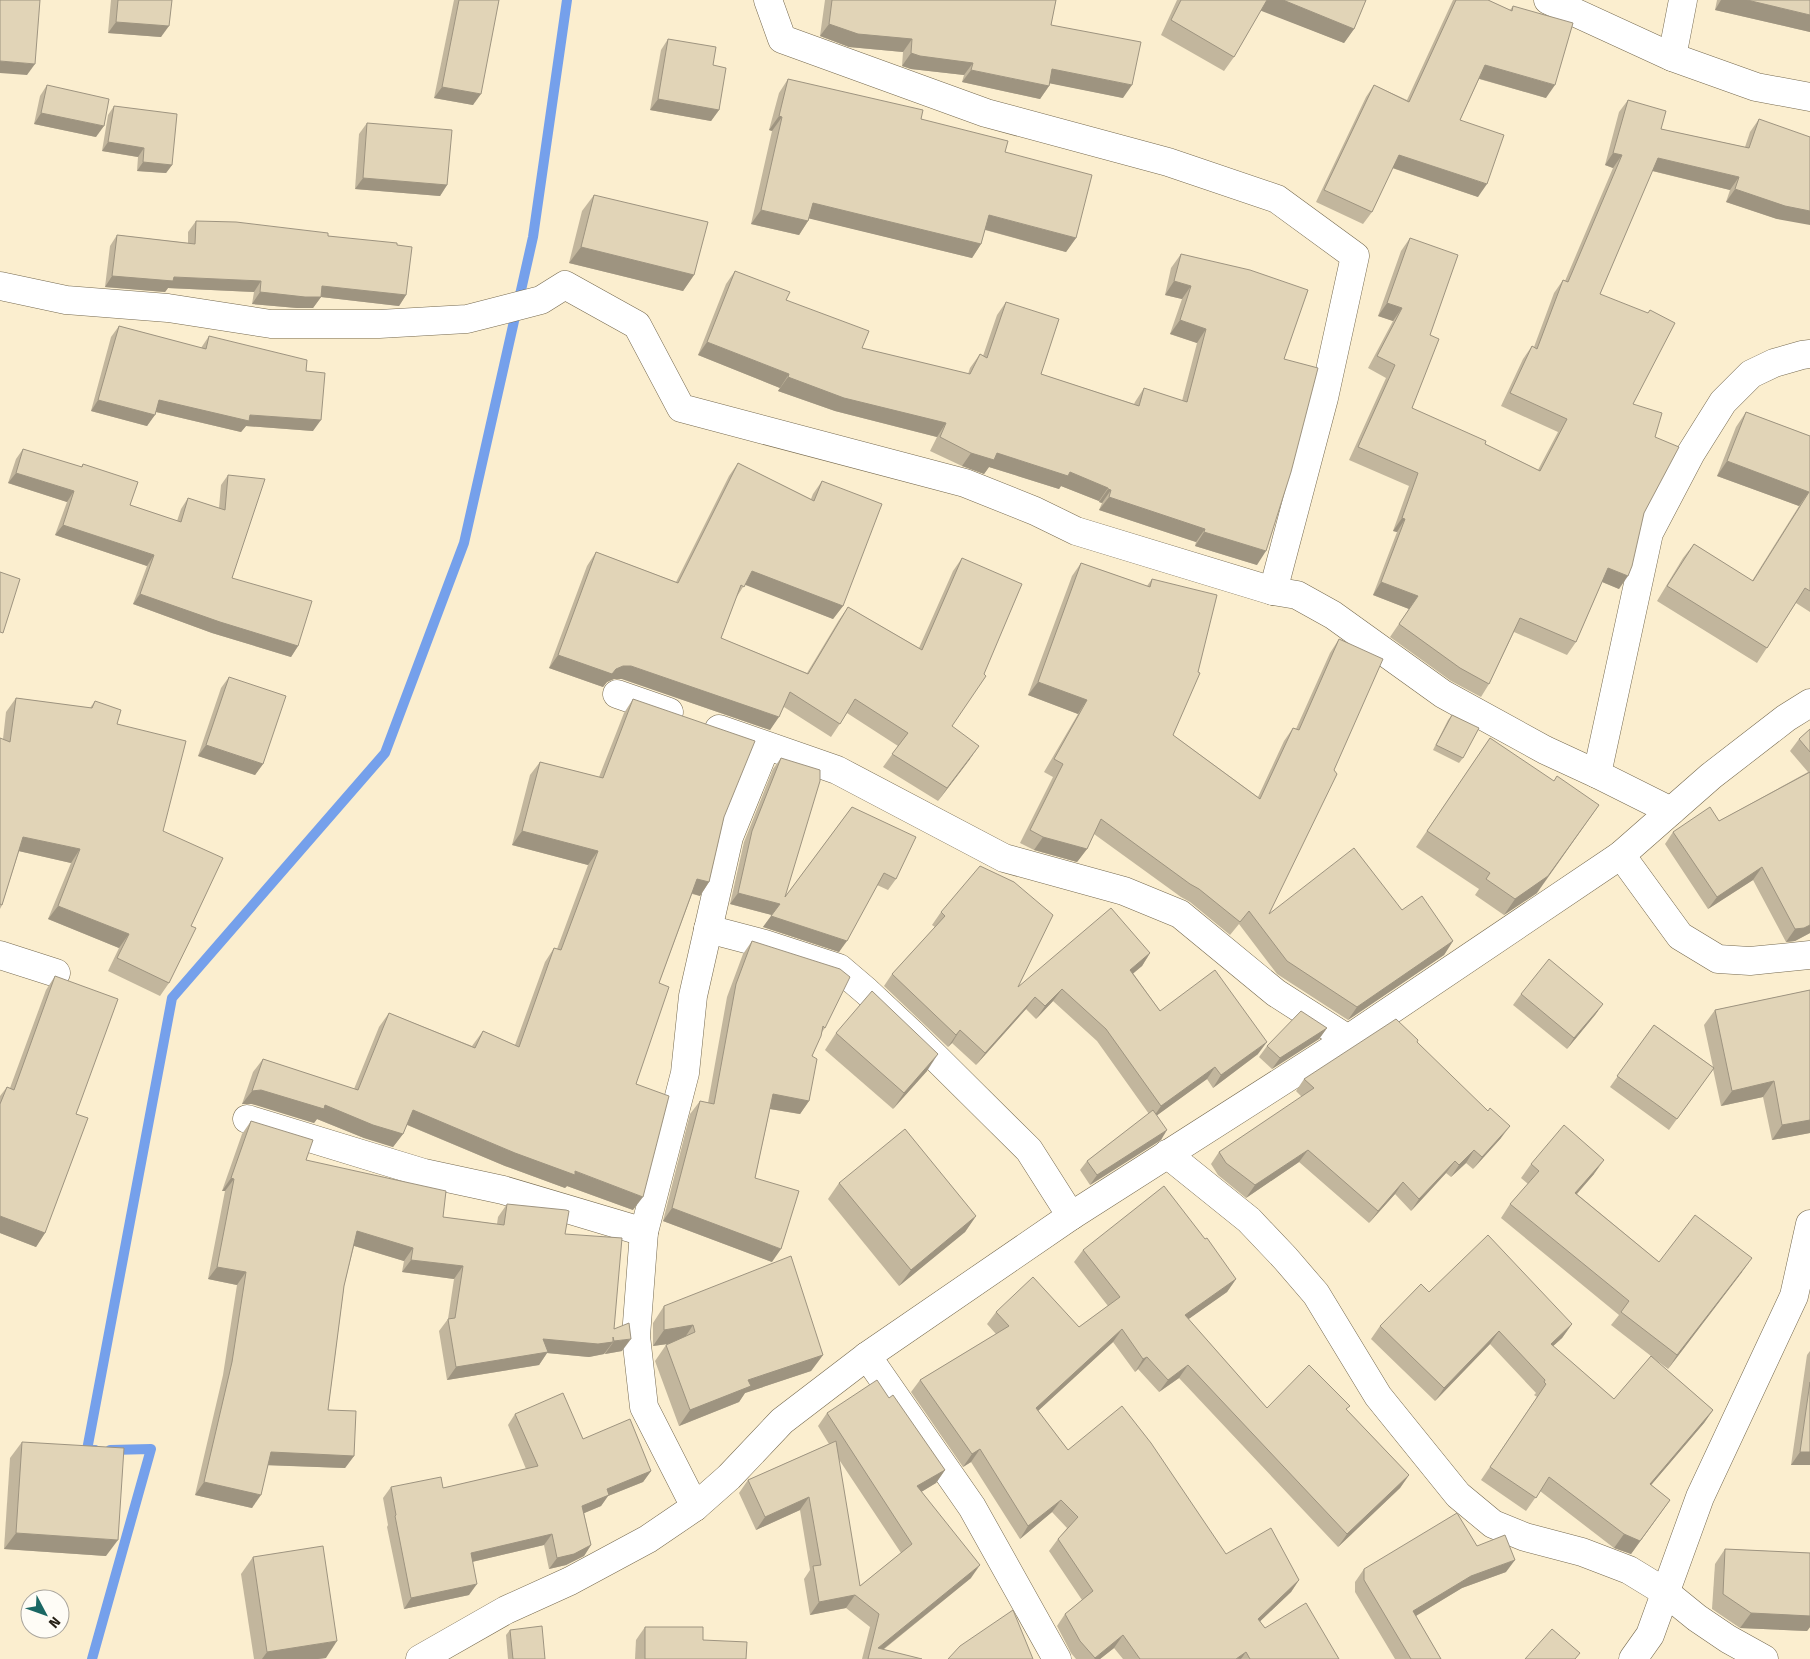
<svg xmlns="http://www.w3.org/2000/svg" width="1810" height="1659" font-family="'Fira Sans',sans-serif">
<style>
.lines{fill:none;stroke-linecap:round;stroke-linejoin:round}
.stream{stroke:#75a0eb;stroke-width:10}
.minor-casing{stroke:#75694f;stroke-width:29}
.minor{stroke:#fff;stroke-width:28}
.wall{fill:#c2b69d;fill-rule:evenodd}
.shaded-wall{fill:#9e9480}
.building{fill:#e1d4b7;stroke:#9e9480}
</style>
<rect width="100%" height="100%" fill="#fbeecf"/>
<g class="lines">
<g class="stream">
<polyline points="95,1450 87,1450 172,998 385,753 464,543 533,237 567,0"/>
<polyline points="92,1659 151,1449 110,1450"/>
</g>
<defs>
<g id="minor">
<polyline points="768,0 782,39 986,113 1168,162 1277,199 1355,256 1324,398 1273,591"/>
<polyline points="1548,0 1672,57 1756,87 1810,97"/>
<polyline points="1672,57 1683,0"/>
<polyline points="0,286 66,300 168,308 271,324 379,324 467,319 541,300 565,285 637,325 681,408 965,483 1035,511 1076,531 1273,591 1297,595 1333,615 1443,694 1545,750 1597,774 1671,811"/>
<polyline points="617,694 669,712"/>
<polyline points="719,729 837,770 1004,858 1124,891 1180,914 1276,993 1348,1039"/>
<polyline points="1597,774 1649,533 1691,453 1723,402 1751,374 1774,363 1802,355 1810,354"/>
<polyline points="1621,855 1680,936 1718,959 1750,961 1810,955"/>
<polyline points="708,929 765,944 839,968 866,991 912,1034 1029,1150 1071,1216"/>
<polyline points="0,955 56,973"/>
<polyline points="247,1119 424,1173 503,1190 644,1232"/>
<polyline points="1167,1154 1249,1220 1285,1258 1316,1294 1378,1396 1458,1495 1493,1524 1525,1537 1582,1552 1629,1570 1665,1592 1697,1618 1728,1639 1764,1659"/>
<polyline points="867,1356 972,1507 1057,1659"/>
<polyline points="695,1507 644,1407 636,1336 644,1232 685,1073 693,996 729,837 766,746"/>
<polyline points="420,1659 506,1610 570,1581 648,1539 695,1507 729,1477 782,1421 867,1356 1071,1216 1348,1039 1621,855 1711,776 1786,718 1810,703"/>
<polyline points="1633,1659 1650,1635 1700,1497 1794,1296 1810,1224"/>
</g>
</defs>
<use href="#minor" class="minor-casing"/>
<use href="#minor" class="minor"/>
</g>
<g class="wall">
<polygon points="111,0 172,0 161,37 108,33"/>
<polygon points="454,0 499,0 473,105 434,98"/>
<polygon points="825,0 1056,0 1051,25 1123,98 1050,83 1049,86 1040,99 962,82 964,75 911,69 902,66 903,52 849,47 820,36"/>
<polygon points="1177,0 1366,0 1354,29 1344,43 1261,10 1234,57 1224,71 1161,35"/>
<polygon points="1453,0 1488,0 1510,10 1513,6 1546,98 1479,79 1460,120 1478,197 1392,168 1372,212 1363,224 1316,202 1366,97 1374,85 1407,100"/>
<polygon points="1717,0 1810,0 1810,32 1715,10"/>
<polygon points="668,39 713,65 719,110 711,121 650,110 661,50"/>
<polygon points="788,79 921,119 1005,152 1076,238 1066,252 985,230 981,244 972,258 809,218 808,221 799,235 751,224 772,131 769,130 779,93"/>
<polygon points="47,85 96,137 34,124 40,96"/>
<polygon points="1628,100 1661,129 1745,147 1750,132 1759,119 1777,219 1726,202 1730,190 1652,171 1600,294 1633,404 1655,437 1644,513 1619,589 1602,582 1576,642 1567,655 1514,632 1489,684 1481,697 1451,681 1390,637 1409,609 1373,595 1397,532 1393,531 1409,486 1349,460 1386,378 1368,368 1393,321 1378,316 1401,251 1410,238 1430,335 1412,408 1538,470 1558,432 1501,406 1523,359 1532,346 1534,347 1554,293 1563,280 1565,281 1613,168 1605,165 1619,112"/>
<polygon points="114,106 172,165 166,173 137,171 138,157 102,151 108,115"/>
<polygon points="367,123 447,185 440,196 355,189 359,134"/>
<polygon points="594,195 694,275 683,291 569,263 582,211"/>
<polygon points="196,221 328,236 397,245 406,295 399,306 321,297 313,308 297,308 252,304 254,292 168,288 165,292 105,287 110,246 117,235 188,243 188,232"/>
<polygon points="1181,254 1284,359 1257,565 1195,546 1196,542 1099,510 1102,503 1099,502 1099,501 1061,486 1059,489 989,467 984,474 962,466 930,451 937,437 835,411 778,391 780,388 698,355 726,284 735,271 786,300 862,348 968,374 970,368 980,354 983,356 997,315 1006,302 1041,374 1134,404 1135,402 1144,388 1182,401 1197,343 1170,334 1182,299 1165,295 1171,268"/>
<polygon points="119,326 201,348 209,336 306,371 313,431 246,426 241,432 156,412 147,426 91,411 111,337"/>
<polygon points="1746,412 1810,436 1810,612 1796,603 1757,663 1657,601 1683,558 1694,544 1752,581 1799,506 1717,476 1736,427"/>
<polygon points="23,449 81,467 83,464 130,505 177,521 181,509 188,498 219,508 221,485 228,475 232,578 298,646 291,657 212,633 133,604 147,566 55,535 67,502 8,483 16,459"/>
<polygon points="738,463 811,499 813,494 822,481 843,606 833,619 745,584 736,598 721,638 807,673 839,620 848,607 919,648 953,571 962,558 952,726 970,759 938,801 883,767 898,746 847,713 831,737 784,707 770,730 622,679 614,679 607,682 603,687 549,668 587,566 596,552 676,582 729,476"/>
<polygon points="1081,563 1147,586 1152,579 1173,735 1258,797 1284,741 1293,728 1296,729 1330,653 1339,639 1269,914 1402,910 1453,941 1444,955 1348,1020 1277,974 1239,924 1230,935 1190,902 1181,897 1094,834 1087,849 1077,862 1034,850 1020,843 1053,777 1044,772 1078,714 1028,695 1072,576"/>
<polygon points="229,677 263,764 255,775 198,756 221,688"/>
<polygon points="16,698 90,708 95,701 117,724 163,831 191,926 169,983 160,996 108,971 119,948 48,919 71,863 19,851 2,905 0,909 0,738 3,739 6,712"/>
<polygon points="633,699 724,817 709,882 700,896 692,894 659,983 636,1084 633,1210 567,1186 565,1188 505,1166 407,1125 403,1134 393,1147 364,1138 317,1119 314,1123 252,1104 242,1104 253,1072 263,1059 354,1089 379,1027 389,1013 472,1046 483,1031 515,1045 545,962 554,948 557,949 588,865 512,845 530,775 540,762 599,777 624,713"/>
<polygon points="1452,715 1463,758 1459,763 1433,750 1448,720"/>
<polygon points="1810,729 1810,933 1795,941 1786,942 1753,880 1708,909 1665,844 1673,832 1719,821 1808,772 1790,751 1799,739"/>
<polygon points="1490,738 1537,893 1504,915 1475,895 1479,889 1416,847"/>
<polygon points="781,758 785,897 852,807 896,879 888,890 877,885 839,952 763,927 772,915 730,904 744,842 773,769"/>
<polygon points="941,912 1018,987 1150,953 1142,966 1133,973 1160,1011 1258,1054 1213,1088 1207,1079 1157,1115 1161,1140 1090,1185 1080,1170 1087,1161 1149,1114 1097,1041 1053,1001 1036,1019 1026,1009 976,1065 952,1043 948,1047 884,986 892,974 935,927 932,925"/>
<polygon points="752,941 825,1028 822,1032 812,1056 809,1101 800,1114 770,1109 755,1178 772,1262 663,1221 690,1114 700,1101 708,1103 727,997 743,954"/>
<polygon points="55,976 76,1114 45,1233 36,1247 0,1233 0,1096 7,1087 10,1088 46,990"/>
<polygon points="1810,990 1810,1133 1772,1140 1763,1097 1721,1106 1713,1069 1669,1130 1610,1087 1654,1025 1713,1067 1704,1025 1715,1010"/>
<polygon points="1521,994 1603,1004 1595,1015 1567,1049 1513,1005"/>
<polygon points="1327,1028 1319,1039 1272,1069 1259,1057 1267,1046"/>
<polygon points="836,1033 927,1071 893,1109 825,1050"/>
<polygon points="1417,1042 1501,1138 1473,1169 1466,1163 1451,1177 1446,1173 1411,1211 1395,1194 1369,1223 1299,1162 1246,1198 1218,1175 1211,1164 1219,1152 1302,1097 1296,1091 1304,1079"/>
<polygon points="251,1121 306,1160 443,1217 497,1224 498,1217 507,1204 565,1234 614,1329 622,1351 605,1354 605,1353 604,1354 589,1357 547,1353 539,1365 447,1380 439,1331 448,1319 454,1279 402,1272 404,1261 354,1246 344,1286 328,1410 354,1456 345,1468 268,1465 252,1508 195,1495 223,1375 237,1285 208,1279 225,1191 222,1191 242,1134"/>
<polygon points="1531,1164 1594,1174 1577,1194 1659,1262 1742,1272 1668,1369 1652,1357 1713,1410 1704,1423 1651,1485 1670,1500 1631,1554 1614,1548 1540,1491 1526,1511 1481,1480 1537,1397 1534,1395 1536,1393 1490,1344 1435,1401 1371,1339 1380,1326 1429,1292 1572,1324 1562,1338 1553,1346 1614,1399 1651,1356 1611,1325 1619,1315 1501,1218 1510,1204 1528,1184 1521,1178"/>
<polygon points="839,1183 976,1216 965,1232 899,1286 828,1199"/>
<polygon points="1083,1250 1236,1279 1227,1292 1188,1319 1267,1408 1347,1410 1409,1475 1400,1488 1338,1547 1179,1378 1159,1392 1138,1369 1135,1372 1113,1342 1038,1411 1068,1450 1226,1554 1299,1580 1291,1592 1260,1621 1265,1628 1339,1659 1123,1659 1114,1648 1100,1659 1076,1659 1071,1653 1057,1626 1065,1614 1082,1600 1049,1551 1058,1539 1067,1528 1052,1512 1020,1539 971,1462 963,1467 911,1392 920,1380 996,1334 987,1324 996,1312 1079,1327 1108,1306 1074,1262"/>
<polygon points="664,1306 823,1355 811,1371 745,1393 739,1402 679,1426 655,1361 666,1345 667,1344 653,1346 653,1323"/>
<polygon points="1810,1351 1810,1465 1791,1465 1807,1355"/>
<path d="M889,1398L945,1470L936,1483L921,1492L971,1578L883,1650L922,1659H862L870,1627L846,1608L810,1615L804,1579L810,1570L800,1510L756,1530L739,1493L748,1480L829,1444L818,1426L827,1413ZM838,1458L901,1553L860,1586Z"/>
<polygon points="515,1414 583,1439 651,1471 643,1482 608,1496 601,1506 584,1513 591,1545 584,1556 566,1565 549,1569 544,1545 472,1562 469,1595 404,1609 387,1527 388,1525 383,1498 391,1487 443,1488 526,1469 508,1425"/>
<polygon points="22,1442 106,1556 4,1549 10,1458"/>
<polygon points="1477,1546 1506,1572 1462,1588 1416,1616 1441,1659 1395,1659 1355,1592 1355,1582 1364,1569"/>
<polygon points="1725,1549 1810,1553 1810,1627 1807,1631 1740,1628 1712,1609 1715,1564"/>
<polygon points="253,1557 326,1658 318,1659 254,1659 241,1574"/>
<polygon points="645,1627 703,1640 746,1659 635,1659 636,1640"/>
<polygon points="510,1630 545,1659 508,1659 506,1635"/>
</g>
<g class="shaded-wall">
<polygon points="1266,0 1283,0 1354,29 1344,43 1259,10"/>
<polygon points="1721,0 1747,0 1810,15 1810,32 1715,10"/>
<polygon points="116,22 169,26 161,37 108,33"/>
<polygon points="829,24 912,39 903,52 849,47 820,36"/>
<polygon points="911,53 973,63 964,75 911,69 902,66"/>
<polygon points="0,61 35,64 27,75 0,73"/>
<polygon points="1485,65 1555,85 1546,98 1477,78"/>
<polygon points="1052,69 1132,85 1123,98 1043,82"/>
<polygon points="971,70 1049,86 1040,99 962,82"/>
<polygon points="442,87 481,94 473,105 434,98"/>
<polygon points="658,99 719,110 711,121 650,110"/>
<polygon points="41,113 104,126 96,137 34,124"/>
<polygon points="779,116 782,117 772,131 769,130"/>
<polygon points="108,142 144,148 138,157 102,151"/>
<polygon points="1613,153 1622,155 1613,168 1605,165"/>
<polygon points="1399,155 1487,184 1478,197 1390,167"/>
<polygon points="1658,158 1739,177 1730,190 1649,170"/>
<polygon points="143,162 172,165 166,173 137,171"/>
<polygon points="363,178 447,185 440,196 355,189"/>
<polygon points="1735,189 1810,211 1810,225 1777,219 1726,202"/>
<polygon points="813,203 981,244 972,258 803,217"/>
<polygon points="761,210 808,221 799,235 751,224"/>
<polygon points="989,215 1076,238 1066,252 979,228"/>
<polygon points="581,247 694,275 683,291 569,263"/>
<polygon points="112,276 174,277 261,281 254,292 168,288 165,292 105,287"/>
<polygon points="1174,281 1191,286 1182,299 1165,295"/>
<polygon points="322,286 406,295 399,306 321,297 313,308 297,308 252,304 260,292"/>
<polygon points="1387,303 1402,308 1393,321 1378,316"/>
<polygon points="1180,320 1206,329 1197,343 1170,334"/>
<polygon points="707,342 789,374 780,388 698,355"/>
<polygon points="788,377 946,423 937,437 835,411 778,391"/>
<polygon points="98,400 155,415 147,426 91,411"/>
<polygon points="159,400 250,415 321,420 313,431 246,426 241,432 152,411"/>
<polygon points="971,453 997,453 1070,472 1108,488 1099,501 1061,486 1059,489 989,467 984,474 962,466"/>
<polygon points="1727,461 1809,492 1799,506 1717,476"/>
<polygon points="16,473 74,491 67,502 8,483"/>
<polygon points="1108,489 1111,490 1102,503 1099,502"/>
<polygon points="1109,497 1205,529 1196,542 1099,510"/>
<polygon points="1402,518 1405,519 1397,532 1393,531"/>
<polygon points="63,525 154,555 147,566 55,535"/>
<polygon points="1204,532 1266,551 1257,565 1195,546"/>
<polygon points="1608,568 1628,576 1619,589 1600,581"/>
<polygon points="752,571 843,606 833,619 743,584"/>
<polygon points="1381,582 1418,596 1409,609 1373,595"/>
<polygon points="140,594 298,646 291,657 212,633 133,604"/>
<polygon points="558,655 616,669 623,666 631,666 779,717 770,730 622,679 614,679 607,682 603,687 549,668"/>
<polygon points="1038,682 1087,700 1078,714 1028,695"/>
<polygon points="206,745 263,764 255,775 198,756"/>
<polygon points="979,746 970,759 938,801 947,788"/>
<polygon points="1599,805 1537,893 1504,915 1515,899"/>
<polygon points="522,831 598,851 588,865 512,845"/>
<polygon points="23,837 80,849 71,863 14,850"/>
<polygon points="1043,837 1087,849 1077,862 1034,850"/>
<polygon points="1762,867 1753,880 1708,909 1717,897"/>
<polygon points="697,879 709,882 700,896 688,892"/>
<polygon points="738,893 780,904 772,915 730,904"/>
<polygon points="58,906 129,934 119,948 48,919"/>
<polygon points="771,916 847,941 839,952 763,927"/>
<polygon points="1810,925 1810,933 1795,941 1786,942 1795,929"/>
<polygon points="1453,941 1444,955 1348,1020 1357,1007"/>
<polygon points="1150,953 1142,966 1122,983 1130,970"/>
<polygon points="1062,989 1053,1001 1036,1019 1045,1006"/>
<polygon points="1035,997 1026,1009 976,1065 985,1053"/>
<polygon points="1603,1004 1595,1015 1567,1049 1574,1038"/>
<polygon points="1327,1028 1319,1039 1272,1069 1280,1058"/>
<polygon points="960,1030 952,1043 948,1047 956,1035"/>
<polygon points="1267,1042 1258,1054 1213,1088 1221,1075"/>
<polygon points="938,1054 927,1071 893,1109 904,1093"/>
<polygon points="1215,1067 1207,1079 1152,1119 1161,1106"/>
<polygon points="1774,1081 1763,1097 1721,1106 1732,1091"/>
<polygon points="261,1090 325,1105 403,1134 393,1147 364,1138 317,1119 314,1123 252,1104 242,1104 252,1091"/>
<polygon points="773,1094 809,1101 800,1114 764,1108"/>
<polygon points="413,1110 643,1197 633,1210 567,1186 565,1188 505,1166 403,1123"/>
<polygon points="1810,1120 1810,1133 1772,1140 1782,1125"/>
<polygon points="1510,1126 1501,1138 1473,1169 1482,1157"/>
<polygon points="1167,1130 1161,1140 1090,1185 1097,1175"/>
<polygon points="1308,1150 1299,1162 1246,1198 1255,1185"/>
<polygon points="1474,1150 1466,1163 1451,1177 1459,1165"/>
<polygon points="1604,1160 1594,1174 1566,1206 1575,1193"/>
<polygon points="1455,1161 1446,1173 1411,1211 1419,1199"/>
<polygon points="231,1178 234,1179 225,1191 222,1191"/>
<polygon points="1403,1182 1395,1194 1369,1223 1378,1211"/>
<polygon points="672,1208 781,1249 772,1262 663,1221"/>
<polygon points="0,1216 45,1233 36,1247 0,1233"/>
<polygon points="976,1216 965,1232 899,1286 911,1270"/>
<polygon points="357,1231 413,1248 404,1261 348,1244"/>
<polygon points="1752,1258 1742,1272 1668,1369 1677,1355"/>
<polygon points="411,1260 463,1266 454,1279 402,1272"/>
<polygon points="217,1267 246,1272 237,1285 208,1279"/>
<polygon points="1236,1279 1227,1292 1176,1328 1185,1315"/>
<polygon points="1572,1324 1562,1338 1541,1357 1551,1344"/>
<polygon points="693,1325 682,1342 653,1346 664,1330"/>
<polygon points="1122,1329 1113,1342 1027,1421 1036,1408"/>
<polygon points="1499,1331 1490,1344 1435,1401 1444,1388"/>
<polygon points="543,1339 613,1342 604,1354 589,1357 547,1353 539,1365 447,1380 456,1367"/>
<polygon points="631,1339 622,1351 605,1354 614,1341"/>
<polygon points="823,1355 811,1371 745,1393 739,1402 679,1426 690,1410 748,1380"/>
<polygon points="1147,1357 1138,1369 1135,1372 1143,1359"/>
<polygon points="1188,1365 1179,1378 1159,1392 1168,1380"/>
<polygon points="1713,1410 1704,1423 1640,1498 1650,1484"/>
<polygon points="980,1449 971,1462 963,1467 972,1454"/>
<polygon points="271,1452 354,1456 345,1468 262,1465"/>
<polygon points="1800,1452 1810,1452 1810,1465 1791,1465"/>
<polygon points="945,1470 936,1483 908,1500 917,1486"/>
<polygon points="651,1471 643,1482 608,1496 601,1506 575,1517 582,1506 607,1489"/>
<polygon points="1409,1475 1400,1488 1338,1547 1347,1534"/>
<polygon points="204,1482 261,1495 252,1508 195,1495"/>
<polygon points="809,1497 800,1510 756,1530 765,1517"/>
<polygon points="1061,1500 1052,1512 1020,1539 1028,1526"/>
<polygon points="1670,1500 1631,1554 1614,1548 1624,1534"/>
<polygon points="16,1533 118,1540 106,1556 4,1549"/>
<polygon points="552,1534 544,1545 463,1564 471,1553"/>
<polygon points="591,1545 584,1556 566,1565 549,1569 557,1558"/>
<polygon points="1515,1560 1506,1572 1462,1588 1404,1623 1413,1611 1471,1576"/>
<polygon points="980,1565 971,1578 871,1659 878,1648"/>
<polygon points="1299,1580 1291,1592 1250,1631 1258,1619"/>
<polygon points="477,1584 469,1595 404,1609 411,1598"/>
<polygon points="855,1595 846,1608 810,1615 819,1602"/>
<polygon points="1751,1613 1810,1614 1810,1627 1807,1631 1740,1628"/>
<polygon points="1123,1635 1114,1648 1100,1659 1094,1659"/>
<polygon points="337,1641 326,1658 318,1659 262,1659 267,1652"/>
<polygon points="1246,1652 1241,1659 1236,1659"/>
</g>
<g class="building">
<polygon points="0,0 40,0 35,64 0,61"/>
<polygon points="118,0 172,0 169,26 116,22"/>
<polygon points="459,0 499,0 481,94 442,87"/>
<polygon points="832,0 1056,0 1051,25 1141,42 1132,85 1052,69 1049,86 971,70 973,63 920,56 911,53 912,39 858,34 829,24"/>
<polygon points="1181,0 1267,0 1234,57 1171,20"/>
<polygon points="1283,0 1366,0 1354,29"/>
<polygon points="1456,0 1488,0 1512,11 1513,6 1573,23 1555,85 1485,65 1460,120 1504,135 1487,184 1399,155 1372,212 1324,190 1374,85 1409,102"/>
<polygon points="1747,0 1810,0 1810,15"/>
<polygon points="668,39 716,47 713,65 726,68 719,110 658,99"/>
<polygon points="788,79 923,110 921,119 1008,141 1005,152 1092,175 1076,238 989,215 981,244 813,203 808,221 761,210 782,117 779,116"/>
<polygon points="47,85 109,99 104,126 41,113"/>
<polygon points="1628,100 1666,111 1661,129 1749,148 1759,119 1810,137 1810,211 1785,206 1735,189 1739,177 1658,158 1600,294 1648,313 1650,310 1675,323 1633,404 1662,413 1655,437 1679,447 1644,513 1632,566 1628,576 1608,568 1576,642 1520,618 1489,684 1460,668 1399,624 1418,596 1381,582 1405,519 1402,518 1418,473 1358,447 1395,365 1377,356 1402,308 1387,303 1410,238 1458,255 1430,335 1439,339 1412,408 1486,441 1485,444 1540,471 1567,419 1510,393 1532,346 1537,349 1563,280 1568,282 1622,155 1613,153"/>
<polygon points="114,106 177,114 172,165 143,162 144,148 108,142"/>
<polygon points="367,123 452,130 447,185 363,178"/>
<polygon points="594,195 708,222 694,275 581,247"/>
<polygon points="196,221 236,222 328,233 328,236 397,243 397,245 412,247 406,295 322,286 321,297 305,297 260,292 261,281 174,277 173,281 112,276 117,235 195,244"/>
<polygon points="1181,254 1250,270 1308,290 1284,359 1318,368 1291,472 1266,551 1204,532 1205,529 1109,497 1111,490 1108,489 1108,488 1070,472 1068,476 997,453 994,460 971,453 940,437 946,423 844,398 788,377 789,374 707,342 735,271 790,292 786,300 869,331 862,348 970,374 980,354 987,358 1006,302 1059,319 1041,374 1139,406 1144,388 1187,402 1206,329 1180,320 1191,286 1174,281"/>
<polygon points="119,326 206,349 209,336 307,360 306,371 325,373 321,420 250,415 249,421 159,400 155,415 98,400"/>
<polygon points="1746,412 1810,436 1810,591 1805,588 1767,648 1667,586 1694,544 1753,581 1809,492 1727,461"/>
<polygon points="23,449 82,467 83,464 138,482 130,505 181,522 188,498 225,510 228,475 265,479 232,578 312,601 298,646 220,622 140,594 154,555 63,525 74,491 16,473"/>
<polygon points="738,463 814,501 822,481 882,504 843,606 752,571 744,587 741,585 721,638 808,674 848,607 922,650 962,558 1022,584 984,674 986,676 952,726 979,746 947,788 892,754 908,733 855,699 840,724 790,692 779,717 631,666 623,666 616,669 612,674 558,655 596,552 678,583"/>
<polygon points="1081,563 1150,587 1152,579 1217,595 1198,672 1200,673 1173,735 1260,799 1293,728 1299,730 1339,639 1383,659 1334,770 1337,774 1269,914 1354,848 1402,910 1422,896 1453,941 1357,1007 1287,961 1249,911 1240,922 1199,889 1190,884 1101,819 1087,849 1043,837 1030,830 1063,764 1054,759 1087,700 1038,682"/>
<polygon points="0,572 20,579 3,633 0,632"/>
<polygon points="229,677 286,696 263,764 206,745"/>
<polygon points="16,698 92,708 95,701 121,710 117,724 186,741 163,831 223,858 191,926 196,928 169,983 117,958 129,934 58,906 80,849 23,837 2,905 0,904 0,738 10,742"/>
<polygon points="633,699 755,741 724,817 709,882 697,879 659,983 669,987 636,1084 669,1096 643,1197 575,1171 575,1175 515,1153 413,1110 403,1134 373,1125 325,1105 324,1109 261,1090 252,1091 263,1059 358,1090 389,1013 475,1048 483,1031 519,1047 554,948 561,950 598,851 522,831 540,762 603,778"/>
<polygon points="1452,715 1479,728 1463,758 1436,745"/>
<polygon points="1810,729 1810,752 1799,739"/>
<polygon points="1490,738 1554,781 1557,776 1599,805 1548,876 1515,899 1486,879 1490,873 1427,831"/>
<polygon points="781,758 820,770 820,781 785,897 852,807 916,837 896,879 884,873 847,941 771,916 780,904 738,893 752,831"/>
<polygon points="1810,772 1810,925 1804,928 1795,929 1762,867 1717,897 1673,832 1710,807 1719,821"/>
<polygon points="980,866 1014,882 1053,915 1018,987 1111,908 1150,953 1130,970 1160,1011 1215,970 1267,1042 1221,1075 1215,1067 1161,1106 1106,1029 1062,989 1045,1006 1035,997 985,1053 960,1030 956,1035 892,974 945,916 941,912"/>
<polygon points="752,941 840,969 850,977 825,1028 823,1026 821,1036 812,1056 817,1059 809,1101 773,1094 755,1178 799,1191 781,1249 672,1208 700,1101 714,1104 736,984"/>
<polygon points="1549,959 1603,1004 1574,1038 1521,994"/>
<polygon points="55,976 118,999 76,1114 88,1118 45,1233 0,1216 0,1104 7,1087 14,1090"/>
<polygon points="1810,990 1810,1120 1782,1125 1774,1081 1732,1091 1715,1010"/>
<polygon points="872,991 938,1054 904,1093 836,1033"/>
<polygon points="1301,1011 1327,1028 1280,1058 1267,1046"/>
<polygon points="1396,1019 1418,1040 1417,1042 1488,1111 1490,1108 1510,1126 1482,1157 1474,1150 1459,1165 1455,1161 1419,1199 1403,1182 1378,1211 1308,1150 1255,1185 1226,1163 1219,1152 1314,1088 1304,1079"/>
<polygon points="1654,1025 1714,1068 1677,1119 1617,1076"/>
<polygon points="1153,1110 1167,1130 1097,1175 1087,1161"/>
<polygon points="251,1121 313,1140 306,1160 446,1191 443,1217 504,1225 507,1204 566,1210 569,1211 565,1234 622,1238 614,1329 629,1323 631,1339 614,1341 613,1337 613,1342 598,1344 543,1339 548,1352 456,1367 448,1319 455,1318 463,1266 411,1260 413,1248 357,1231 344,1286 328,1410 356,1411 354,1456 271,1452 261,1495 204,1482 232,1362 246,1272 217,1267 234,1179 231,1178"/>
<polygon points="1564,1125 1604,1160 1575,1193 1659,1262 1695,1215 1752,1258 1677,1355 1621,1312 1629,1301 1510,1204 1539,1171 1531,1164"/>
<polygon points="905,1129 976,1216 911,1270 839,1183"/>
<polygon points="1164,1186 1205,1239 1207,1238 1236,1279 1185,1315 1267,1408 1309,1365 1350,1406 1346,1409 1409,1475 1347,1534 1188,1365 1168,1380 1147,1357 1143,1359 1122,1329 1036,1408 1068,1450 1122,1406 1151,1443 1226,1554 1271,1528 1299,1580 1258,1619 1265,1628 1306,1603 1339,1659 1250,1659 1246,1652 1236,1659 1140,1659 1123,1635 1095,1658 1080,1641 1065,1614 1093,1591 1058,1539 1078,1517 1061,1500 1028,1526 980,1449 972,1454 920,1380 1009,1326 996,1312 1033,1277 1079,1327 1120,1297 1083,1250"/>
<polygon points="1488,1235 1572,1324 1551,1344 1614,1399 1651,1356 1713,1410 1650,1484 1670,1500 1640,1541 1624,1534 1549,1477 1536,1498 1490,1467 1546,1384 1544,1382 1545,1380 1499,1331 1444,1388 1380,1326 1421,1284 1429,1292"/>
<polygon points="791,1256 823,1355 748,1380 751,1386 690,1410 666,1345 695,1332 693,1325 664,1330 664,1306"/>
<polygon points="877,1380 889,1398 893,1395 945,1470 917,1486 980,1565 878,1648 922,1659 868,1659 879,1614 855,1595 819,1602 813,1566 821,1565 809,1497 765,1517 748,1480 836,1441 860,1586 912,1544 827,1413"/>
<polygon points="1810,1382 1810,1452 1800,1452"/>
<polygon points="563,1393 583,1439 630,1419 651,1471 607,1489 609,1495 582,1506 591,1545 574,1554 557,1558 552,1534 471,1553 477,1584 411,1598 395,1516 396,1515 391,1487 441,1477 443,1488 538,1466 515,1414"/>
<polygon points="22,1442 124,1448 118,1540 16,1533"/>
<polygon points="1457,1513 1477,1546 1505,1535 1515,1560 1471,1576 1413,1611 1441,1659 1411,1659 1364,1580 1364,1569"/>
<polygon points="323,1546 337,1641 267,1652 253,1557"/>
<polygon points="1725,1549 1810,1553 1810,1616 1751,1613 1723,1594"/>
<polygon points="1013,1610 1033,1659 948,1659 960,1646"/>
<polygon points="542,1626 545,1659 513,1659 510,1630"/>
<polygon points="645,1627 703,1627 703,1640 747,1642 746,1659 645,1659"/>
<polygon points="1552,1629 1580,1653 1575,1659 1525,1659"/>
</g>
<g transform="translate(45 1614) rotate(131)"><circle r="24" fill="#fefcf6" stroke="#a8a49c"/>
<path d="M0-4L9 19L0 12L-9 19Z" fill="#1a6763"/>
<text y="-8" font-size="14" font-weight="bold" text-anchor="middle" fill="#262116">N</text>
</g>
</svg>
